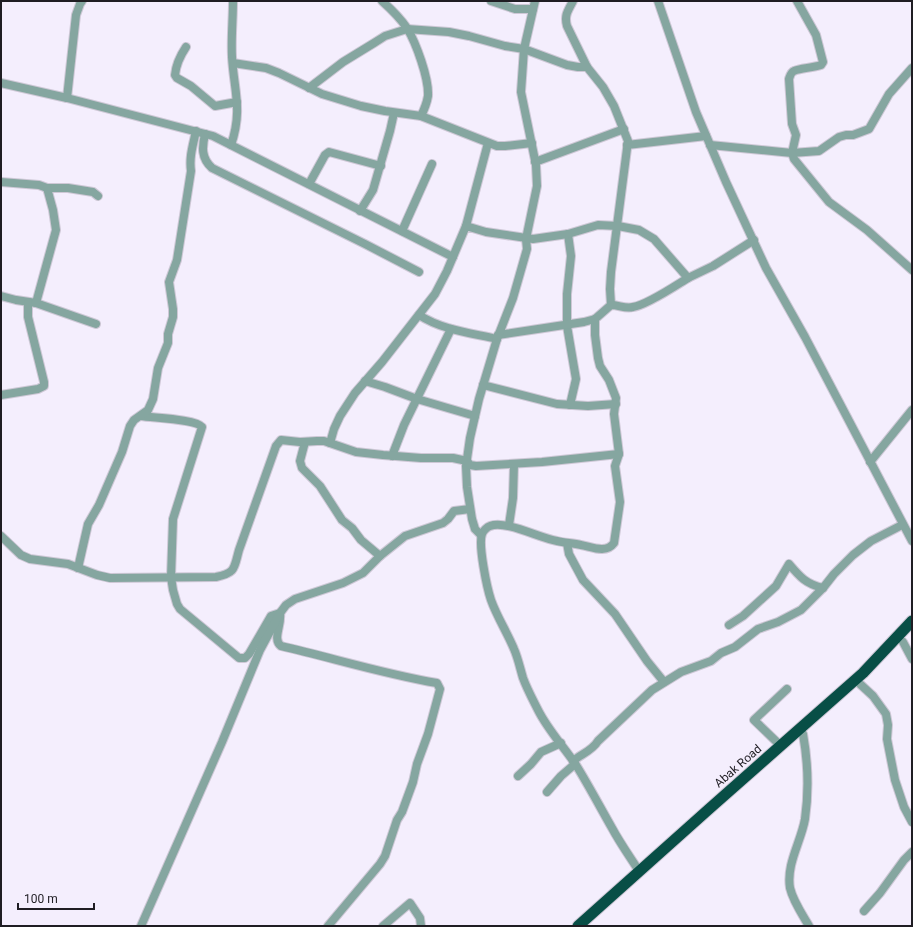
<svg xmlns="http://www.w3.org/2000/svg" width="913" height="927" font-family="Roboto,sans-serif">
<style>
.lines{fill:none;stroke-linecap:round;stroke-linejoin:round}
.minor-casing{stroke:#cec8d6;stroke-width:10}
.highway-casing{stroke:#cec8d6;stroke-width:13}
.minor{stroke:#85a6a0;stroke-width:8}
.highway{stroke:#084e46;stroke-width:11}
.labels{text-anchor:middle;stroke-width:3;stroke-linejoin:round;paint-order:stroke}
.street-label{font-size:12px;fill:#1f1d23;stroke:#f4eefd}
</style>
<rect width="100%" height="100%" fill="#f4eefd"/>
<g class="lines">
<defs>
<g id="minor">
<path d="M382,1C391,9 400,18 407,28C416,43 429,78 428,96C427,102 424,110 421,116"/>
<polyline points="491,1 515,9 533,9"/>
<path d="M573,1C568,11 564,15 567,26L587,67L603,87L614,106L628,141L611,272L610,289L611,305"/>
<polyline points="658,1 696,112 726,182 766,268 805,337 912,541"/>
<path d="M797,1L816,35L823,62L821,65C812,68 800,68 794,71C791,72 790,76 789,79L792,124L796,135L792,153L819,151L839,137L846,135H853L869,129L889,94L912,68"/>
<path d="M186,47C180,56 176,64 175,75L177,78L191,86L215,106L237,102"/>
<polyline points="233,63 266,68 279,73 322,94 361,106 385,111 421,116 497,146 505,146 532,143"/>
<polyline points="1,83 67,98 213,136 453,257"/>
<polyline points="309,88 343,62 374,43 385,36 407,29 449,32 469,36 505,46 524,49 567,65 578,67 587,67"/>
<polyline points="67,98 76,15 80,4 82,1"/>
<path d="M205,134C202,147 201,158 212,168L365,244L419,272"/>
<path d="M231,145C243,110 234,91 232,57C231,38 233,19 233,1"/>
<polyline points="627,145 706,136"/>
<polyline points="710,145 792,153 794,159 829,202 867,230 912,270"/>
<polyline points="535,162 624,129"/>
<polyline points="1,182 39,185 47,188 68,188 93,192 98,196"/>
<polyline points="309,184 325,155 329,152 381,166"/>
<polyline points="360,211 373,190 390,131 394,113"/>
<polyline points="466,226 488,143"/>
<polyline points="402,231 432,164"/>
<polyline points="568,234 571,256 567,294 567,326 576,379 570,405"/>
<polyline points="1,296 16,300 36,303 96,324"/>
<polyline points="36,303 56,230 53,210 47,188"/>
<path d="M419,315C442,330 471,333 497,339"/>
<path d="M595,319V335L598,358L600,366L609,380L616,398L614,414L619,454L615,466L620,502L614,543C606,554 592,547 581,545C573,543 565,543 557,541C539,538 506,520 490,526C487,527 483,531 482,534C478,545 487,588 491,600C497,617 507,632 514,649C518,658 520,668 523,678C527,689 533,700 538,710C548,730 564,747 576,765C589,786 600,807 612,828C620,843 630,857 639,871"/>
<path d="M498,335L584,322L595,319L611,305C619,305 625,309 633,307C647,305 675,286 688,278"/>
<polyline points="365,381 385,387 417,399 475,416"/>
<polyline points="483,385 557,404 588,406 616,404"/>
<polyline points="1,395 38,389 44,386 44,382 28,317 28,303"/>
<path d="M141,416C153,418 196,419 202,427L173,519L171,577L173,590L177,604L180,609L239,658H245L249,654L271,616L280,613C282,625 272,639 281,646C333,658 384,674 437,683L440,689L428,734L417,764L413,782L402,812L397,820L385,856L380,864L328,926"/>
<polyline points="305,442 300,461 302,468 320,486 342,520 352,528 361,540 380,556"/>
<polyline points="330,443 334,429 340,416 355,393 382,362 435,294 447,271 466,226 486,232 533,239 568,234 598,225 618,226 639,230 654,239 688,278 713,266 754,240"/>
<polyline points="392,456 404,425 451,329"/>
<polyline points="870,462 912,410"/>
<polyline points="509,525 513,498 514,464"/>
<polyline points="481,535 475,529 472,519 467,487 466,466 470,438 479,399 497,339 513,298 527,249 526,239 537,186 536,165 521,92 524,49 535,1"/>
<path d="M1,536L21,555L30,559L68,564L97,575L110,578L216,577C236,573 234,568 239,550L276,446L281,440L300,442L317,441H324L356,452L383,455L421,458H453L467,461L470,465L476,466L542,462L619,454"/>
<polyline points="567,543 569,554 583,580 615,614 647,661 664,682"/>
<path d="M78,568L88,524L99,505L122,452L130,426L134,420L148,410L153,399L158,368L168,343V334L173,317V309L169,282L177,260L191,171C189,157 193,145 196,131"/>
<path d="M729,625L743,616L776,586L789,564C800,577 806,584 823,588"/>
<polyline points="903,642 912,659"/>
<polyline points="860,684 873,696 886,714 888,725 887,739 895,780 904,807 912,822"/>
<path d="M803,734C808,762 809,791 805,819C801,842 786,864 790,888C793,901 802,914 809,926"/>
<polyline points="781,746 754,720 787,689"/>
<path d="M573,761C581,754 592,751 598,741L652,690L681,672L711,661L721,653L735,647L758,629L778,622L801,610L823,588L834,574L853,555L871,541L902,525"/>
<polyline points="518,776 531,764 541,752 561,743"/>
<polyline points="547,792 561,776 575,764"/>
<polyline points="864,911 880,893 904,860 912,852"/>
<polyline points="141,926 222,742 260,650 280,613 286,605 295,599 343,583 363,573 380,556 405,536 443,523 448,519 454,511 470,509"/>
<polyline points="383,926 410,903 420,918 421,926"/>
</g>
<polyline id="highway" points="578,926 709,809 863,673 912,621"/>
</defs>
<use href="#minor" class="minor-casing"/>
<use href="#highway" class="highway-casing"/>
<use href="#minor" class="minor"/>
<use href="#highway" class="highway"/>
</g>
<g class="labels">
<g class="street-label">
<text transform="translate(738 766) rotate(-41)" y="4">Abak Road</text>
</g>
</g>
<rect width="913" height="927" fill="none" stroke="#1f1d23" stroke-width="4"/>
<path d="M18 903v6h76v-6" fill="none" stroke="#1f1d23" stroke-width="2"/>
<text x="24" y="903" font-size="12" fill="#1f1d23" stroke="#f4eefd" stroke-width="3" paint-order="stroke">100 m</text>
</svg>
